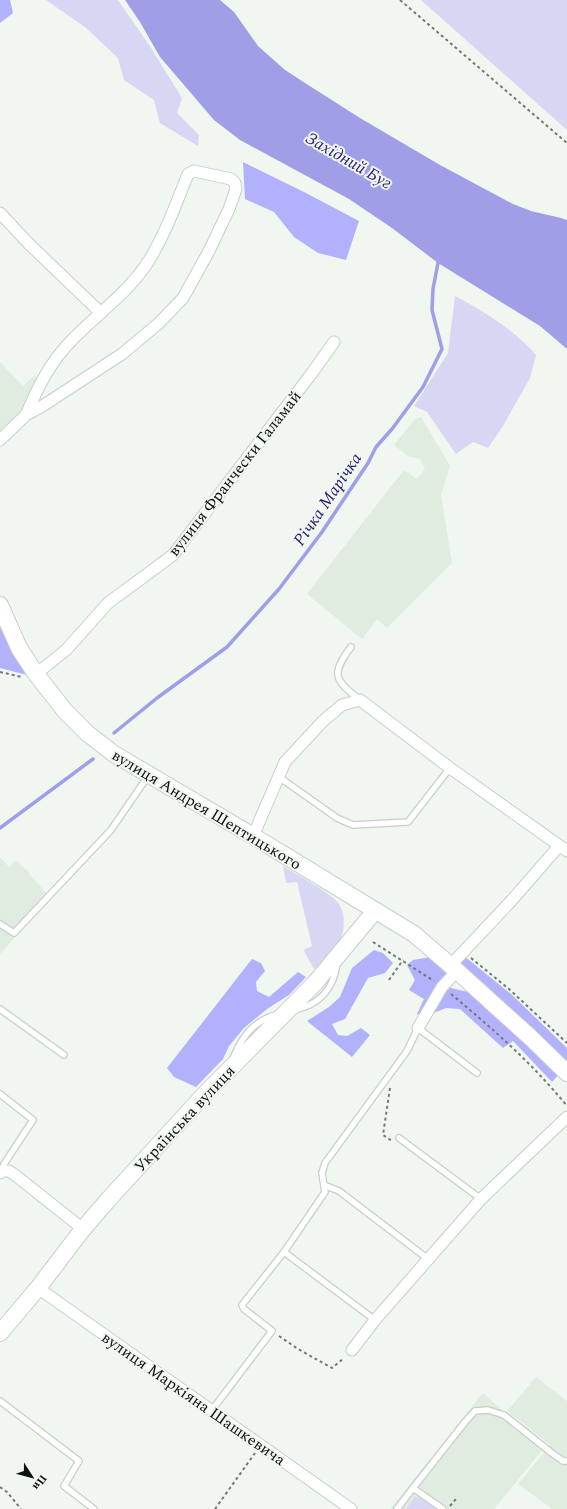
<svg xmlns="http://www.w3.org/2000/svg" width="567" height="1509" font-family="Spectral,serif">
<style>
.built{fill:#e0ece0}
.green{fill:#d6d7f3}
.forest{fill:#b2b1fc}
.water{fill:#9f9ee7}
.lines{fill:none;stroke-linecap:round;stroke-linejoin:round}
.stream{stroke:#9f9ee7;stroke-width:3.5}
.lane-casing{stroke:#c8cec8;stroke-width:8}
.street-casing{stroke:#c8cec8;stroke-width:13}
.secondary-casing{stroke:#c8cec8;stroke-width:18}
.path{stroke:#757975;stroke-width:2;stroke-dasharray:3 3;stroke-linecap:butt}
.lane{stroke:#fff;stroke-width:5.5}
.street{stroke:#fff;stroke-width:11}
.secondary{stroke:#fff;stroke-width:16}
.labels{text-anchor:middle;stroke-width:4;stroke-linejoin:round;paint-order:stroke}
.street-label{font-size:16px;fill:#0e100e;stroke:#f0f6f0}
.water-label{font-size:17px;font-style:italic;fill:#302074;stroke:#f0f6f0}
</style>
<rect width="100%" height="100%" fill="#f0f6f0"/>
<g class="built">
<polygon points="0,362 23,386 35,375 37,379 20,415 0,432"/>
<polygon points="421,417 450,466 441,495 452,563 387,628 377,619 362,639 307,594 404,470 417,479 425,469 420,459 408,456 394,445 415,419"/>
<polygon points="0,857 9,867 16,861 27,870 30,875 50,897 0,954"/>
<polygon points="536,1377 567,1401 567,1509 552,1509 518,1484 550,1445 507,1411"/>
<polygon points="483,1393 544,1448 494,1509 390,1509"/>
</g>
<g class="green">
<polygon points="46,0 118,0 151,48 182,98 177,113 199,135 198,146 160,123 154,100 124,80 118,58 85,27"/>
<polygon points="421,0 567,0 567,130"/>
<path d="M455,296C482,310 517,332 536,355L530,378L503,426L488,448L473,442L456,454L427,412L414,406L448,353Z"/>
<path d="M283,866C294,873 334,895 339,904C346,916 345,931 339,943C334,953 322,961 314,969L304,951L305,949L312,946L297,882L286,883Z"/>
<polygon points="415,1497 420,1498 436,1509 406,1509"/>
</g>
<g class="forest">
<polygon points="0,0 10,0 13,13 0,23"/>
<polygon points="243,162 306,193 359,221 346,260 318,253 294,237 274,212 245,199"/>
<polygon points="0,627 27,675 0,668"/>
<polygon points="374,950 383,953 393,963 385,973 368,978 345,1019 332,1024 338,1035 347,1036 361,1028 370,1035 352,1057 307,1021 329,1007 340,997 352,968"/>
<polygon points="464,956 511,994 567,1048 567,1064 493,992 459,963"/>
<polygon points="431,957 448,971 444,980 451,988 472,993 560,1073 552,1082 513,1041 503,1048 460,1009 446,1008 431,1014 417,1014 424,999 409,990 415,980 407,965 413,960"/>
<polygon points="252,959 261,963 265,971 256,982 257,991 269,997 298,972 306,977 289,995 267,1009 244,1028 229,1046 223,1059 196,1087 174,1077 167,1068"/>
</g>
<polygon class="water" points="125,0 220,0 234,12 258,46 285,70 305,83 360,118 440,165 513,204 531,211 561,218 567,220 567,349 540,326 438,263 392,228 349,199 240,140 214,120 160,57 140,22"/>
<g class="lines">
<g class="stream">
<polyline points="114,733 157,698 227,647 279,589 322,532 368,463 376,447 392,429 423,387 442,349 432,310 433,289 438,263 441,260"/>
<polyline points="0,828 93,759"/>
</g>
<defs>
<g id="lane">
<path d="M351,647C330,675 335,680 360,700"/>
<polyline points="279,777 337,818 353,825 408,822 450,768"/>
<polyline points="0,924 14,933 111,830 148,776"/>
<polyline points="0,1009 64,1055"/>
<path d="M294,1010C319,1005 334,989 337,963"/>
<path d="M234,1056C243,1035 255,1020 278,1014"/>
<polyline points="0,1094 33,1120 4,1164 2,1171"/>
<polyline points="399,1138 481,1199"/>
<polyline points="324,1185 339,1191 428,1259"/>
<polyline points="284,1252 375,1320"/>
<polyline points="0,1401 79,1461 64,1486 94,1509"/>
<polyline points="212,1410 272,1331 244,1309 242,1305 284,1252 325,1192 322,1173 325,1163 407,1051 418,1028 477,1073"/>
<polyline points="413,1488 465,1422 475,1411 488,1410 504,1415 553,1454 563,1461 567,1461"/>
<polyline points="397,1509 413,1488 443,1509"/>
</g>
<g id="street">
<polyline points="0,213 29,244 101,313"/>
<path d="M0,440L26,415L44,405L122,354L159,323L183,298L209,251L229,209L236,189L235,183L231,179L194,171L188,174C176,204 165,235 148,262C128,293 97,314 72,340C50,362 38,387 26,415"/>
<polyline points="36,674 66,650 108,603 173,555 312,373 334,342"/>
<polyline points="253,836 285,762 323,721 342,705 360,700 450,768 567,851"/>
<polyline points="450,966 512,900 559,846"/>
<polyline points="418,1028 442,987 457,971"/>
<polyline points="0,1173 2,1171 9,1171 15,1175 83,1229"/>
<polyline points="38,1288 351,1509"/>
<polyline points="352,1350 375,1320 481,1199 567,1117"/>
</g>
<g id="secondary">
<polyline points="0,605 19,648 36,674 65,711 87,733 114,754 253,836 414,934 457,971 530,1037 567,1073"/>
<polyline points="0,1333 38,1288 83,1229 108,1200 203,1096 315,983 375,911"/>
</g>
</defs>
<use href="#lane" class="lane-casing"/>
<use href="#street" class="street-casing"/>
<use href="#secondary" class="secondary-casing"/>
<g class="path">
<polyline points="400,0 567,143"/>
<polyline points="0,672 22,677"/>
<polyline points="373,942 434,981"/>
<polyline points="471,958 509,989 567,1043"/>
<polyline points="389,980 403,960"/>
<path d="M451,994C493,1029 532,1063 567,1106"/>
<polyline points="390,1088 383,1135 392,1141"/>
<polyline points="279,1336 298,1349 332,1368 344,1358"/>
<polyline points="0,1487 7,1492 21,1509"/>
<polyline points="450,1506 456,1499"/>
<polyline points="215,1509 255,1453"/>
</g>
<use href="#lane" class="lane"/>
<use href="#street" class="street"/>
<use href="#secondary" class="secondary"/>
</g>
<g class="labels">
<g class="street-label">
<text transform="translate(234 473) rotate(-52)" y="6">вулиця Франчески Галамай</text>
<text transform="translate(207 809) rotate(31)" y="6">вулиця Андрея Шептицького</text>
<text transform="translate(184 1118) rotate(-47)" y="6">Українська вулиця</text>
<text transform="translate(194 1398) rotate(35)" y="6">вулиця Маркіяна Шашкевича</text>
</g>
<g class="water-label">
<text transform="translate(349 160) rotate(30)" y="6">Західний Буг</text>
<text transform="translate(327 499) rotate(-56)" y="6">Річка Марічка</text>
</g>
</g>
<g transform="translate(32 1477) rotate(126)" stroke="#f0f6f0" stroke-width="3" paint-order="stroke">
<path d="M0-3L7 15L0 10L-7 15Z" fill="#0e100e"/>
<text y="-6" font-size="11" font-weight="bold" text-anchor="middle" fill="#0e100e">Пн</text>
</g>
</svg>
